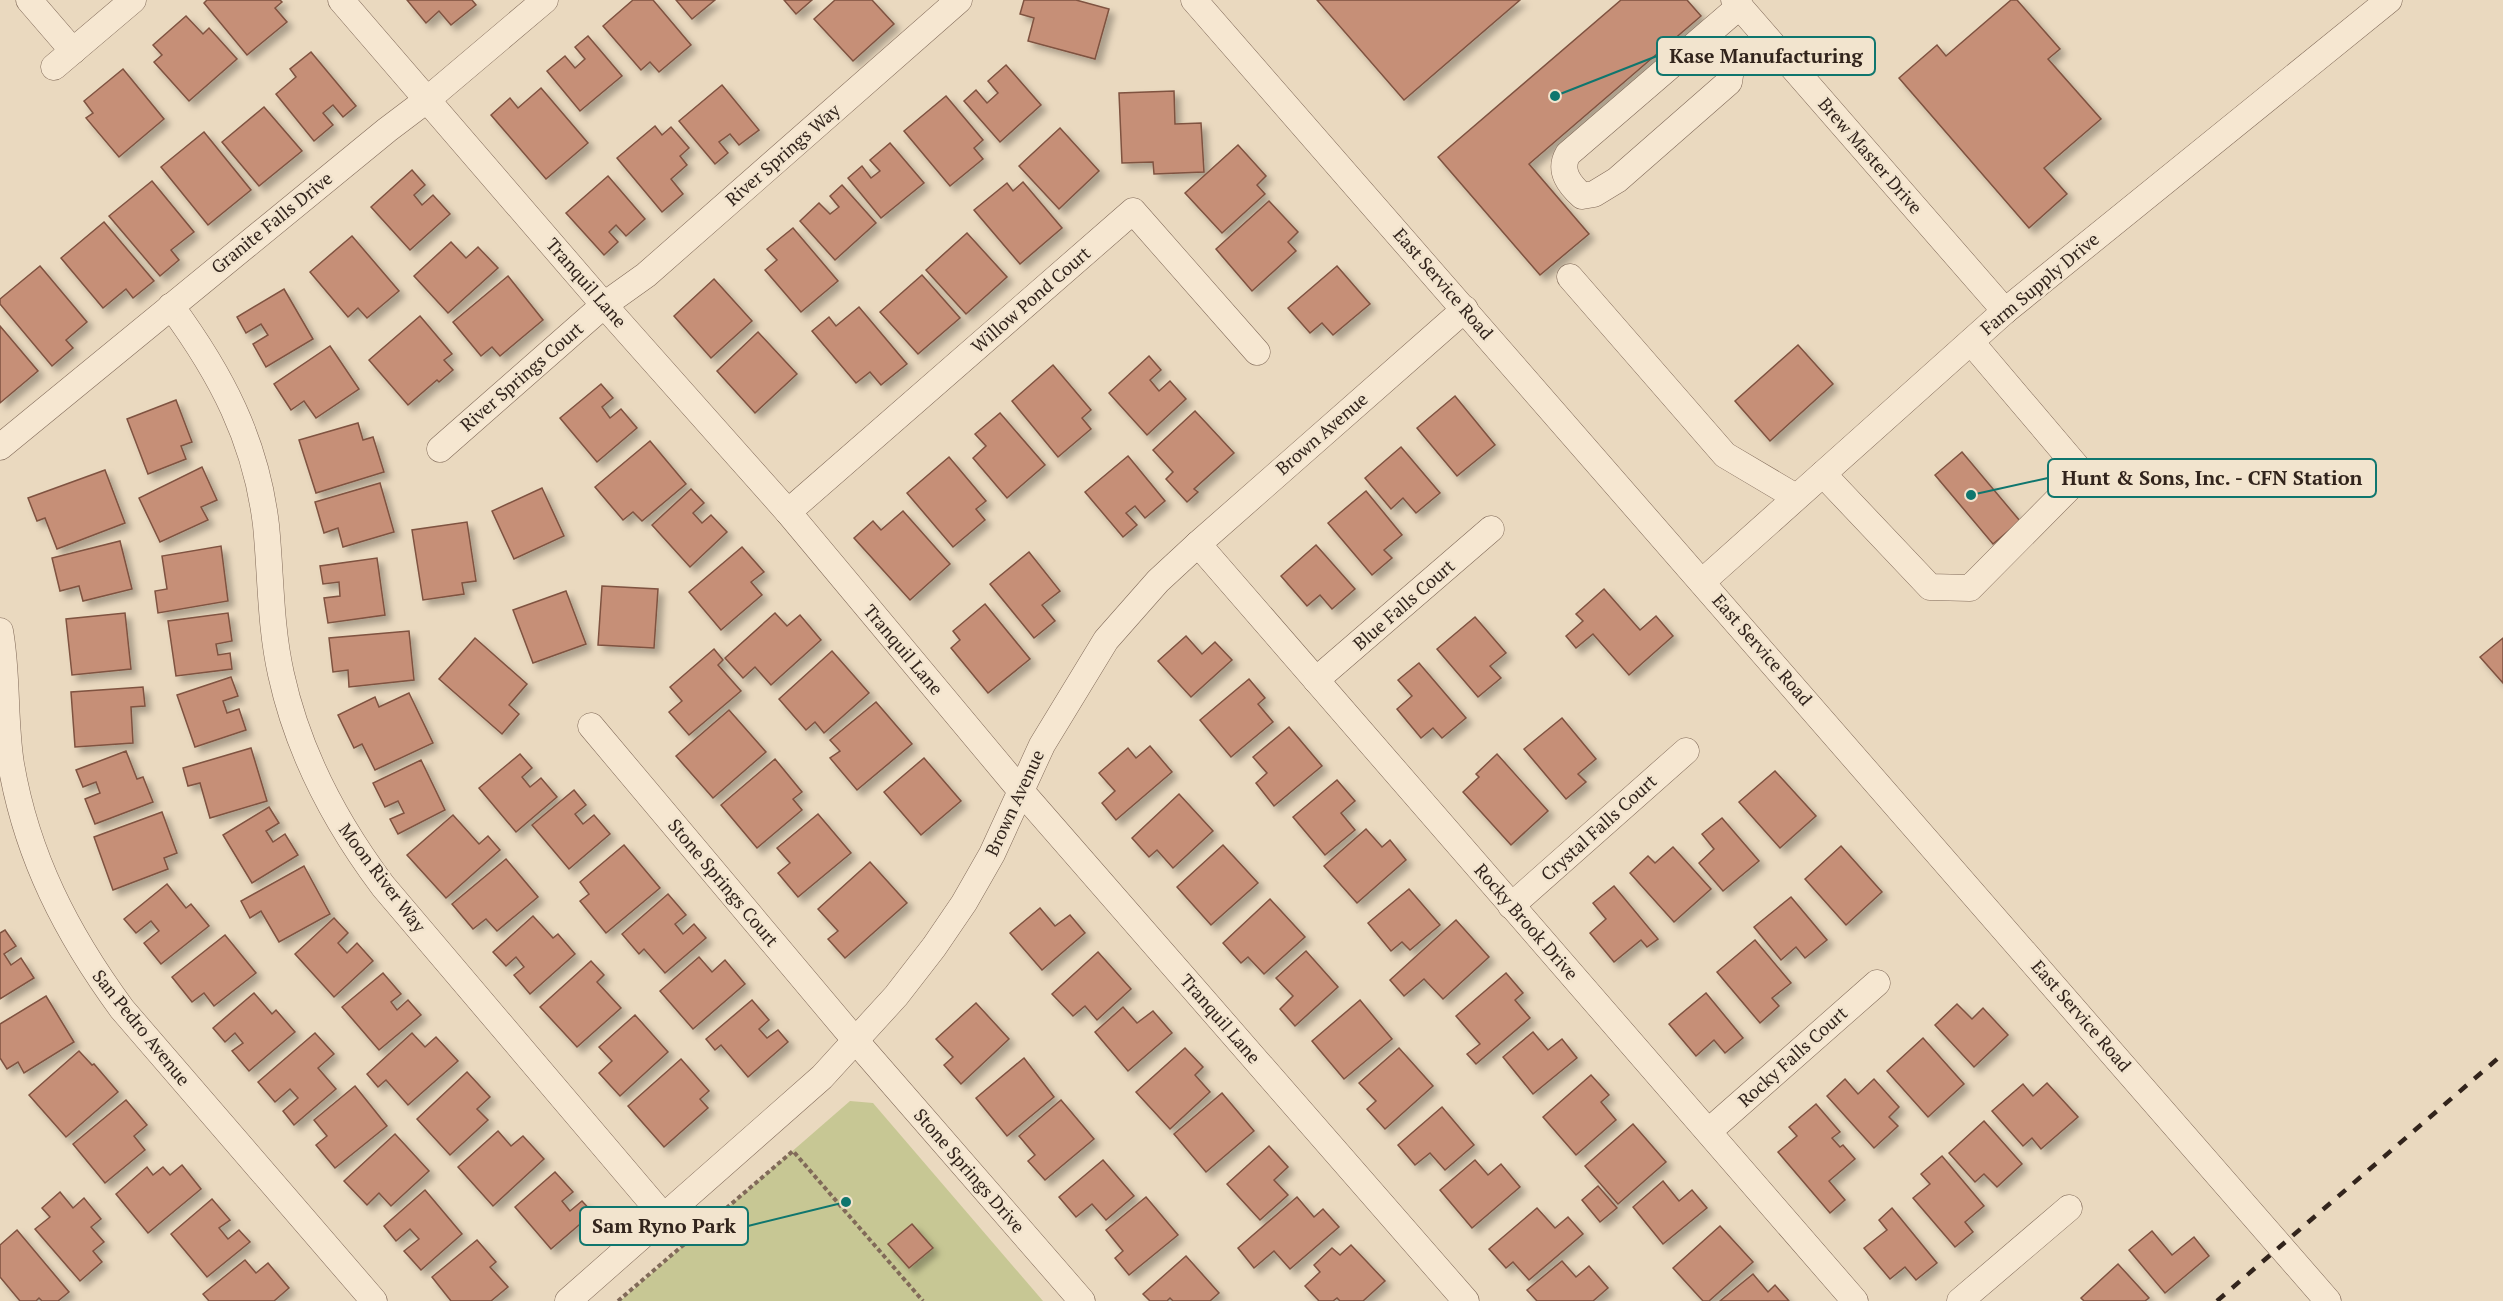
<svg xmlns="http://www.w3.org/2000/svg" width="2503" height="1301" font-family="'PT Serif',serif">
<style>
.green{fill:#c7c794}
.building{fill:#c68f77;stroke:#7f5240;stroke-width:1.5;filter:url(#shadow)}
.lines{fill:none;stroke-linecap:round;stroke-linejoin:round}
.minor-casing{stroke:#816a59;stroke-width:27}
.path{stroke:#816a59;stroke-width:4;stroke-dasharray:4.5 3;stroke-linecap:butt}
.minor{stroke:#f6e7d1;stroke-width:26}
.rail{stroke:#32241c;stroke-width:4.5;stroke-dasharray:10 10;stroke-linecap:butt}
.labels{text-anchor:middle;stroke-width:5;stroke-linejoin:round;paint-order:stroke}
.street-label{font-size:18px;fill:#32241c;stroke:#f2e4ce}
.leader{fill:none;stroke:#0f766e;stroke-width:2}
.callout-dot{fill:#0f766e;stroke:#f2e4ce;stroke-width:2}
.callout{fill:#f2e4ce;stroke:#0f766e;stroke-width:2}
.callout-label{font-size:20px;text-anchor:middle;font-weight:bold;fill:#32241c}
</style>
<defs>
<filter id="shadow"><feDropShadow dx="5.5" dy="5.5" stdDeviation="3" flood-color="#0004"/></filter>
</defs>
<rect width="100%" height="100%" fill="#ead9bf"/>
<polygon class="green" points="850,1101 873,1103 1043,1301 620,1301"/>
<g class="building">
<polygon points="207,0 280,0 282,2 275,8 287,22 247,55 204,3"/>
<polygon points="407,0 472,0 476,5 451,25 439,11 426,23"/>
<polygon points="633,0 653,0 691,45 659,72 650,62 641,70 603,26"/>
<polygon points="676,0 715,0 692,19"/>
<polygon points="784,0 812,0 796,14"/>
<polygon points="835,0 872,0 894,24 853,61 814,19"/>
<polygon points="1024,0 1076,0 1109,9 1095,59 1028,41 1034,18 1020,14"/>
<polygon points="1317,0 1520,0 1404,100"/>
<polygon points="1621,0 1687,0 1701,16 1529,164 1589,234 1540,275 1438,157"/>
<polygon points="2011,0 2017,0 2060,49 2048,59 2101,119 2044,168 2067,194 2029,228 1899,78 1937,45 1946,56"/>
<polygon points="186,16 203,34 209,28 237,59 189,101 154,62 162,55 153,45"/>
<polygon points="588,36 622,76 580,111 547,71 565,56 575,68 585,59 575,47"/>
<polygon points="311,52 356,106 343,117 333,105 323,113 333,125 314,141 276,94 296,77 290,69"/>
<polygon points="1006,65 1041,105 1000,142 964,101 976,90 987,103 998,93 988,81"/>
<polygon points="123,69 164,119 119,157 86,118 93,113 84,101"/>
<polygon points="722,85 759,130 739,145 730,134 719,142 728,153 715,164 679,121"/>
<polygon points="541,88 588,143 546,179 491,115 510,98 518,108"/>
<polygon points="1174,91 1175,124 1201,123 1204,172 1154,174 1153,162 1122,163 1119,93"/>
<polygon points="946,96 983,140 974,148 983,159 950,186 904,131"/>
<polygon points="264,107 302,151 259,186 222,142"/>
<polygon points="655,126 662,135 671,127 689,148 680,156 687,165 671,179 683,194 662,212 617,158"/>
<polygon points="1060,128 1099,171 1059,209 1019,166"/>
<polygon points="204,132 251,190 208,225 161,167"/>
<polygon points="890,143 924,183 881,218 848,178 862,166 871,178 880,171 870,160"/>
<polygon points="1238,145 1266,176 1257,185 1265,194 1222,233 1185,193"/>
<polygon points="412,170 425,185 414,195 422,205 433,195 450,214 410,250 371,207"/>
<polygon points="608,176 645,219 626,236 616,225 609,232 618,242 604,255 566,213"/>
<polygon points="152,181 194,232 171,250 179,260 160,276 109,216"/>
<polygon points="1023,182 1062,228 1020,264 974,210 1007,183 1013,191"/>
<polygon points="842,185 876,223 835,260 800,221 819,203 830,214 839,207 830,196"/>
<polygon points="1269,201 1298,232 1288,242 1296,251 1252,291 1216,249"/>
<polygon points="104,222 154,281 133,298 126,289 103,308 61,258"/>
<polygon points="793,228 838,281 801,312 765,270 777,260 767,249"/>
<polygon points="967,233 1007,277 966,314 926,270"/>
<polygon points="352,236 399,291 367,318 358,308 348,317 310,272"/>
<polygon points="451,242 466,258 478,247 498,268 448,313 414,276"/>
<polygon points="40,266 87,322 66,340 73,348 52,366 0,304 0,299"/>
<polygon points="1337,266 1370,304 1333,335 1322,323 1310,333 1288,308"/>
<polygon points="922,275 960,318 918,354 880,312"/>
<polygon points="508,276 543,320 500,356 492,347 481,356 453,322"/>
<polygon points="714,279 752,321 711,358 674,316"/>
<polygon points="284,289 313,339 266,367 253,344 268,335 261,324 246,333 237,317"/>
<polygon points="859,307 907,364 881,385 870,372 856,383 812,331 829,317 836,326"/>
<polygon points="420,316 452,354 444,360 453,370 439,382 437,380 408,405 369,360"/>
<polygon points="0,326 38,371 0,403"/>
<polygon points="758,332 797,374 755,413 717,371"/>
<polygon points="1798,345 1833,384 1770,441 1735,401"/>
<polygon points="330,346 359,389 316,418 304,401 291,410 274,384"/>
<polygon points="1149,356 1161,370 1150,380 1159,391 1170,381 1186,399 1147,435 1109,393"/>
<polygon points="1053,365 1091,410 1082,418 1091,429 1058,457 1012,401"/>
<polygon points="601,384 613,398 602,407 610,418 621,409 637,428 597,462 560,418"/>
<polygon points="1455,396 1495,445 1457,476 1417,428"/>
<polygon points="176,400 192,442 181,446 186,459 148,474 127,419"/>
<polygon points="1195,411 1234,453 1194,489 1198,492 1187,502 1166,479 1173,472 1153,450"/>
<polygon points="1000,413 1045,465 1007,498 973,458 986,446 975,434"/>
<polygon points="358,423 363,440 373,437 384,472 316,493 299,440"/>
<polygon points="650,441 686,484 642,521 633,512 623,520 595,487"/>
<polygon points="1401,447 1440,493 1416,513 1403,498 1391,509 1365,478"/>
<polygon points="1962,452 2020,521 1993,544 1935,475"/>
<polygon points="1128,456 1165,501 1145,518 1135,506 1126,513 1137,525 1123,537 1085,492"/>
<polygon points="949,457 986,501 976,509 985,520 953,547 907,493"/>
<polygon points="202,467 217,500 201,507 208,520 160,542 139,498"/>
<polygon points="105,470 125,523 57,549 45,518 37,521 28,498"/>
<polygon points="380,483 394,532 343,547 338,528 324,533 315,502"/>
<polygon points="542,488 564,536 514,559 492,511"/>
<polygon points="691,489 704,503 693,513 702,523 711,515 727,532 690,567 652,525"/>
<polygon points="1366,491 1402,535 1384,550 1392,558 1372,575 1328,523"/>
<polygon points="903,511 950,564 910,600 854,538 873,521 881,530"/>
<polygon points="467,522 476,581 462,583 464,594 423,600 412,530"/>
<polygon points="120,541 132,589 83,601 79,586 60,591 52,558"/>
<polygon points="1316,545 1355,589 1332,609 1320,595 1307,606 1281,576"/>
<polygon points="221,546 228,601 158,613 155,591 167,589 162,556"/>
<polygon points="742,547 764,572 751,582 762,595 721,630 689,592"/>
<polygon points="1029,552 1060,591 1042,605 1055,621 1034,638 990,584"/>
<polygon points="377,558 385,615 328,623 324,598 340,596 339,582 323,584 320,566"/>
<polygon points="602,586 658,589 654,648 598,645"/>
<polygon points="1604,589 1640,630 1656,616 1673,636 1629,675 1593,634 1576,648 1566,636 1583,621 1576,614"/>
<polygon points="566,591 586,644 533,663 513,610"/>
<polygon points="985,604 1030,659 988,693 951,648 960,640 953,631"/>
<polygon points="125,613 131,669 72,675 66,619"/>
<polygon points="228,613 232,641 216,644 218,655 230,653 232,669 176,676 168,621"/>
<polygon points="775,613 787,626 800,615 821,640 771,685 755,667 743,678 725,658"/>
<polygon points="1475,617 1506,653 1490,666 1501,678 1478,697 1437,649"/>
<polygon points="409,631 414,680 349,687 348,670 333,672 329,638"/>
<polygon points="1186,636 1202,654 1215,642 1232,660 1191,697 1158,661"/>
<polygon points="475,638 527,684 509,705 519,714 502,734 439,679"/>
<polygon points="2503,638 2503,683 2480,657"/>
<polygon points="714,649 723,660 718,665 741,691 689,735 669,712 682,701 670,687"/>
<polygon points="832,651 869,693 824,733 815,722 806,730 779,699"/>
<polygon points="1419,663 1466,718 1442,738 1433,728 1421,738 1397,709 1412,696 1398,680"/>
<polygon points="231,677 238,696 223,701 227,713 239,709 246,730 195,747 177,695"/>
<polygon points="1249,679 1265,698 1258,704 1273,722 1231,757 1200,720"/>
<polygon points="143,687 145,706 131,707 133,743 75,747 71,692"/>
<polygon points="409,693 433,743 375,770 362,744 354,748 338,715 375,697 379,707"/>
<polygon points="876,702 912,744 857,790 830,758 840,751 830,740"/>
<polygon points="729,710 766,752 713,798 676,756"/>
<polygon points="1562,718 1596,759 1578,774 1586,782 1566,799 1524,749"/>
<polygon points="1289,727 1322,766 1274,806 1256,783 1267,773 1253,757"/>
<polygon points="1150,746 1172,772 1116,820 1102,803 1115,791 1099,773 1128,748 1136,758"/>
<polygon points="251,748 267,801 210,818 200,783 188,786 183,768"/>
<polygon points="126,751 137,779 143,777 153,802 95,824 85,799 100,793 96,782 83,787 76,770"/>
<polygon points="520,754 532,768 522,777 530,787 541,778 557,797 516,832 479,788"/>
<polygon points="1497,754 1548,811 1511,845 1463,792 1479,777 1476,774"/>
<polygon points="924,758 961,801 921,835 884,792"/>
<polygon points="775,759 802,792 793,799 802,810 757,848 721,805"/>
<polygon points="421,760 445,810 398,834 390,819 404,813 398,801 385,807 373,783"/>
<polygon points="1775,771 1816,816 1780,848 1739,802"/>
<polygon points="1337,780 1355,801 1341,813 1355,830 1325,855 1293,817"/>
<polygon points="574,790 586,805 575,814 583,824 594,815 610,834 569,869 532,825"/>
<polygon points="1179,794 1213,831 1173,868 1157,850 1149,857 1132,838"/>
<polygon points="269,807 279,823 266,831 273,842 285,834 298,855 252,883 223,835"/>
<polygon points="162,812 177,853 164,858 168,869 113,890 94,837"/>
<polygon points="818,814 851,853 798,897 778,873 790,863 777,848"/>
<polygon points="453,815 479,844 488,836 500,850 446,898 407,855"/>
<polygon points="1722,818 1759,861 1723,891 1699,863 1714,849 1702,834"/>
<polygon points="1366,829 1382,847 1390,840 1406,860 1357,903 1324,866"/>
<polygon points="624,845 660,888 606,933 580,901 589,894 580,882"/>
<polygon points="1223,845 1258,883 1211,925 1177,887"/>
<polygon points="1841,846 1882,892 1846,925 1805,879"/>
<polygon points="1673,847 1711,889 1674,922 1630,873 1648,856 1655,863"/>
<polygon points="506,859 538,897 497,931 486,919 473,929 452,904"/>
<polygon points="870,862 907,903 845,958 828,939 838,931 818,909"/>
<polygon points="304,866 330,914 279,942 261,911 250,918 241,901"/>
<polygon points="167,884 186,908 191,904 209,926 161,964 144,943 159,931 151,921 136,933 124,919"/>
<polygon points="1614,886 1658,939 1647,947 1641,940 1614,962 1590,933 1606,919 1593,903"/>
<polygon points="1409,889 1440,925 1410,950 1402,942 1391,951 1368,923"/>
<polygon points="668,894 686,915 675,924 683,934 694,924 706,938 665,973 644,949 639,954 622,934"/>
<polygon points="1791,897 1827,940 1805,958 1796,947 1781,960 1754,927"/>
<polygon points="1270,899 1305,937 1264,974 1248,957 1241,963 1223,943"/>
<polygon points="1040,908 1055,926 1070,915 1085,933 1042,970 1010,933"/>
<polygon points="533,916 553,938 558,934 575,954 530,994 514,975 524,967 516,957 506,966 493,952"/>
<polygon points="334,918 348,933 338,943 347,953 357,943 373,961 334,997 295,954"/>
<polygon points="1456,920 1489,957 1443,999 1424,979 1404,996 1390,980"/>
<polygon points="5,930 16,946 4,954 11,965 21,958 34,978 0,999 0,933"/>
<polygon points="225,935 256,973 214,1006 204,993 192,1002 172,977"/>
<polygon points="1755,940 1791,983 1772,998 1779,1006 1760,1023 1717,972"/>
<polygon points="1306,951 1338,987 1295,1026 1280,1009 1293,996 1276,978"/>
<polygon points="1098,952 1131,989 1097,1020 1085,1006 1073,1016 1052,994"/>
<polygon points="699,957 712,972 725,960 745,984 693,1029 660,991"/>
<polygon points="591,961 604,975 597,982 621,1008 577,1047 540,1007"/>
<polygon points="383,973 401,994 391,1002 397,1010 408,1000 421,1015 379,1050 342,1007"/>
<polygon points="1506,973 1523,993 1515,1000 1530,1018 1476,1064 1467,1054 1480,1044 1456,1016"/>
<polygon points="254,993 272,1014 276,1010 295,1032 249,1071 232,1051 243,1043 235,1033 225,1042 213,1028"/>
<polygon points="1706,993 1743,1038 1725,1053 1714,1040 1696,1056 1669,1024"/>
<polygon points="46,996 74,1042 24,1073 18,1062 7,1069 0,1058 0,1024"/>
<polygon points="752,1000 769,1020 759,1029 767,1038 778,1030 788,1042 748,1077 721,1045 715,1050 706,1039"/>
<polygon points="1360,1000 1392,1039 1344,1079 1312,1041"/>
<polygon points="976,1003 1009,1039 961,1084 944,1065 953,1057 936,1039"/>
<polygon points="1957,1004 1972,1019 1983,1008 2008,1035 1974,1067 1935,1025"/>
<polygon points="1123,1007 1137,1023 1153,1011 1172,1033 1128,1071 1095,1032"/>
<polygon points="635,1015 668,1052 620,1096 599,1073 612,1061 599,1047"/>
<polygon points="1533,1032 1548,1050 1562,1039 1577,1058 1533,1094 1503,1057"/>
<polygon points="315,1033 334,1054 318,1068 336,1089 294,1125 283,1111 298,1098 290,1089 275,1102 258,1082"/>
<polygon points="412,1033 425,1047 436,1037 458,1061 408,1105 386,1080 378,1087 367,1074"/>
<polygon points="1923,1038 1964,1084 1928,1117 1887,1071"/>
<polygon points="1185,1048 1203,1067 1195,1075 1210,1092 1170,1129 1136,1092"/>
<polygon points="1399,1048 1433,1086 1385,1129 1367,1109 1376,1101 1359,1083"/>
<polygon points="79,1051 92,1065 94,1064 118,1092 66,1137 29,1095"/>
<polygon points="1024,1058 1054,1097 1007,1136 976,1098"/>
<polygon points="681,1059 709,1091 700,1099 708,1108 664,1147 628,1106"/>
<polygon points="467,1072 490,1097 477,1109 488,1120 450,1155 417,1119"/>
<polygon points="1591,1075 1609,1095 1601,1102 1616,1120 1576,1155 1543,1117"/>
<polygon points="1845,1079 1858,1094 1874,1079 1899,1107 1889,1117 1898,1126 1874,1148 1827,1096"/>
<polygon points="2047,1083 2078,1117 2041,1149 2032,1138 2023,1146 1992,1111 2023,1084 2033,1096"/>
<polygon points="355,1086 387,1126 335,1168 316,1145 327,1136 314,1120"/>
<polygon points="1222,1093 1254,1131 1206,1172 1174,1134"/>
<polygon points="126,1100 147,1125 134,1136 145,1150 105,1183 73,1144"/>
<polygon points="1061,1100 1094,1139 1045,1180 1028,1161 1035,1155 1019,1136"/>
<polygon points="1816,1104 1840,1132 1832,1138 1840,1147 1843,1145 1855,1159 1829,1181 1845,1200 1830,1213 1778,1152 1797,1136 1789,1127"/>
<polygon points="1442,1107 1474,1145 1445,1170 1430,1153 1415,1165 1398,1145"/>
<polygon points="1984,1121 2022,1164 1997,1187 1984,1174 1975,1182 1949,1153"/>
<polygon points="1633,1124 1666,1162 1618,1204 1585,1166"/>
<polygon points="498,1131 511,1146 523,1136 544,1159 493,1206 458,1167"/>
<polygon points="395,1134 429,1171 391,1206 379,1193 367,1205 344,1181"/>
<polygon points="1269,1146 1288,1167 1274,1180 1288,1195 1260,1220 1227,1184"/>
<polygon points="1942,1156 1984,1206 1965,1222 1973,1232 1955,1247 1913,1198 1930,1184 1921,1174"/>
<polygon points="1103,1160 1134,1196 1106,1220 1092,1204 1076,1217 1059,1197"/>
<polygon points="1475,1160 1488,1175 1501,1164 1520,1187 1472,1228 1440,1190"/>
<polygon points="182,1165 201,1189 148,1233 116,1194 147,1167 153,1175 163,1167 170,1175"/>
<polygon points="555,1172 573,1192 562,1201 570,1211 582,1201 593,1213 551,1249 515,1207"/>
<polygon points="1663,1181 1679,1201 1692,1190 1707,1208 1663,1244 1633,1207"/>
<polygon points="1598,1186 1617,1208 1600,1222 1582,1200"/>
<polygon points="425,1190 462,1234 421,1270 404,1251 419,1239 410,1229 396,1241 384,1226"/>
<polygon points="60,1192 73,1208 84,1198 101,1219 91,1227 104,1242 93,1251 102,1262 80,1281 35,1229 50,1217 42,1208"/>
<polygon points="1146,1197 1178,1235 1129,1275 1115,1258 1123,1251 1106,1230"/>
<polygon points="1297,1197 1314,1217 1323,1209 1339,1227 1290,1269 1274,1251 1254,1268 1238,1248"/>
<polygon points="212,1199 230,1220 219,1228 228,1239 239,1230 250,1242 207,1277 171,1234"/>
<polygon points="1537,1208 1555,1228 1568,1217 1583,1234 1529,1280 1513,1262 1506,1268 1489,1249"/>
<polygon points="1892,1208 1937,1263 1916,1280 1905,1267 1890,1279 1864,1248 1887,1230 1879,1220"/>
<polygon points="912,1224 933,1248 909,1268 888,1244"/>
<polygon points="1720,1226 1753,1262 1709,1301 1703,1301 1673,1268"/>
<polygon points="17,1230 69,1292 58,1301 42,1301 39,1298 36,1301 20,1301 0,1277 0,1245"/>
<polygon points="2152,1231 2172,1255 2194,1237 2209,1256 2165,1293 2129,1250"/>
<polygon points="477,1240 496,1262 490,1267 508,1287 491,1301 451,1301 432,1277"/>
<polygon points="1351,1245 1385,1281 1363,1301 1340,1301 1337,1298 1333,1301 1319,1301 1305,1286 1320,1272 1314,1265 1332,1248 1340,1255"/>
<polygon points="1186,1256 1219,1293 1210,1301 1173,1301 1170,1298 1167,1301 1150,1301 1143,1294"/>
<polygon points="245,1260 256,1273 268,1263 289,1288 274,1301 209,1301 203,1294"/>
<polygon points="1562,1261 1576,1277 1589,1266 1608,1288 1593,1301 1537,1301 1527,1290"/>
<polygon points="2118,1264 2149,1298 2145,1301 2084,1301 2081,1298"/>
<polygon points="1753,1274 1768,1292 1775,1285 1789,1301 1720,1301"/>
</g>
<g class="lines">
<defs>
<g id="minor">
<polyline points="29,0 73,51"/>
<polyline points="341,0 604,305 788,512 1021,791 1466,1301"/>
<polyline points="1194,0 2328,1301"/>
<polyline points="1734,0 2005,311"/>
<path d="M1703,38L1731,69L1729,82L1617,180L1594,194L1582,196C1570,185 1558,171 1568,154L1740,6"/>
<polyline points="54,67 133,0"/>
<polyline points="1570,277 1725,455 1796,497"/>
<path d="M171,306C221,374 256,440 266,525C271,575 270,625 281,674C298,752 335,822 383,886L665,1218"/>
<polyline points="0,447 387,130 428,99 545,0"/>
<polyline points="440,449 604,305 646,275 959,0"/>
<polyline points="1823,474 1930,587 1970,588 2083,474 1971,342"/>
<polyline points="788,512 1133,211 1257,352"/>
<polyline points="1198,544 1855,1301"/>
<polyline points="1702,582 2005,311 2389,0"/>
<path d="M0,631C8,675 4,720 11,764C27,857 67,934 122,1009L374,1301"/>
<polyline points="1316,680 1491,529"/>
<polyline points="591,726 855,1040 1082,1301"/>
<polyline points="1511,906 1686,751"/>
<polyline points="1709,1131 1877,983"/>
<polyline points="568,1301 822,1077 896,996 934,947 964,903 992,854 1042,745 1106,640 1158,581 1198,544 1465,309"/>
<polyline points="1960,1301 2069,1208"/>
</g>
</defs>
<use href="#minor" class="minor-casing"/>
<polyline class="path" points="618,1301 793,1151 923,1301"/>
<use href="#minor" class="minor"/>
<polyline class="rail" points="2217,1301 2503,1054"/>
</g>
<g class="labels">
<g class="street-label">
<text transform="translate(783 155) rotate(-41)" y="6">River Springs Way</text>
<text transform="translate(1870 156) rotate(49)" y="6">Brew Master Drive</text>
<text transform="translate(272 223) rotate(-39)" y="6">Granite Falls Drive</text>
<text transform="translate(586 283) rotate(49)" y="6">Tranquil Lane</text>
<text transform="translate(1443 284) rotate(49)" y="6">East Service Road</text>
<text transform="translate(2040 284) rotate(-40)" y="6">Farm Supply Drive</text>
<text transform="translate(1031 300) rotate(-41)" y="6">Willow Pond Court</text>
<text transform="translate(522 377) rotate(-41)" y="6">River Springs Court</text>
<text transform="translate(1322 434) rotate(-41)" y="6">Brown Avenue</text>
<text transform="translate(1404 605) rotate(-41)" y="6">Blue Falls Court</text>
<text transform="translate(903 650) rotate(50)" y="6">Tranquil Lane</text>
<text transform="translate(1762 650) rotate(49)" y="6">East Service Road</text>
<text transform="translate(1015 803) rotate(-65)" y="6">Brown Avenue</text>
<text transform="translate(1599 828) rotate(-42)" y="6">Crystal Falls Court</text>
<text transform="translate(382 878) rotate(53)" y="6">Moon River Way</text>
<text transform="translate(723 883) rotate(50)" y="6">Stone Springs Court</text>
<text transform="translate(1526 922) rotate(49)" y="6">Rocky Brook Drive</text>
<text transform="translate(2081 1016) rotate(49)" y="6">East Service Road</text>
<text transform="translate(1220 1019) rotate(49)" y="6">Tranquil Lane</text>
<text transform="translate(141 1028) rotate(51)" y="6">San Pedro Avenue</text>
<text transform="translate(1793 1057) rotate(-42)" y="6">Rocky Falls Court</text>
<text transform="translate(969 1171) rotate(49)" y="6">Stone Springs Drive</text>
</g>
</g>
<path class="leader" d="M1555 96L1657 56M1971 495L2048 478M846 1202L748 1226"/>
<g class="callout-dot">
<circle cx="1555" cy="96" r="6"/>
<circle cx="1971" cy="495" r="6"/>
<circle cx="846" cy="1202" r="6"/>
</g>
<g class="callout">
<rect x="1657" y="37" width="218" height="38" rx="6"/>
<rect x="2048" y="459" width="328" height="38" rx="6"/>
<rect x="580" y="1207" width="168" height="38" rx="6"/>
</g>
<g class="callout-label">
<text x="1766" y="63">Kase Manufacturing</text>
<text x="2212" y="485">Hunt &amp; Sons, Inc. - CFN Station</text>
<text x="664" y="1233">Sam Ryno Park</text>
</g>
</svg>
